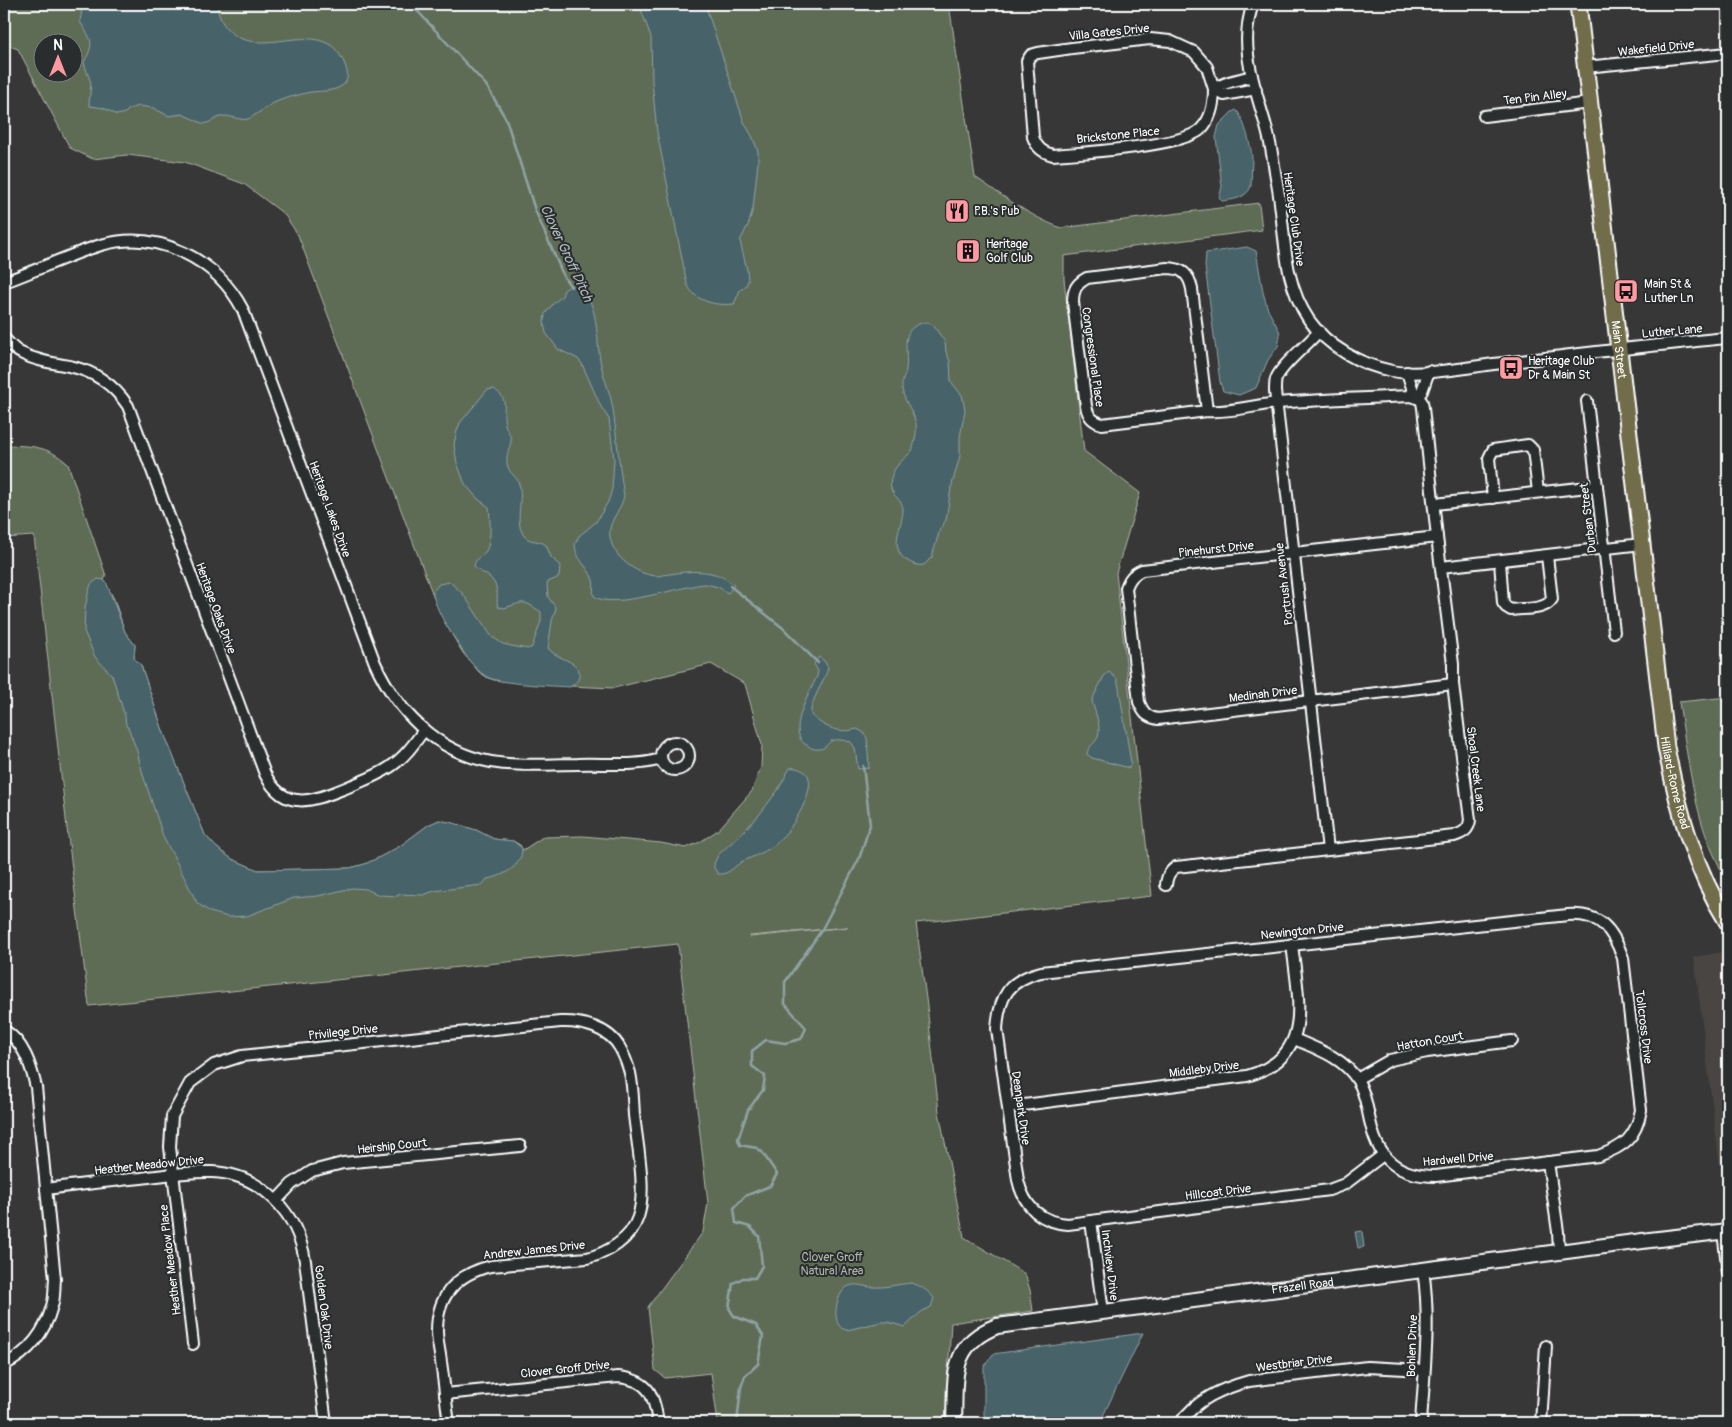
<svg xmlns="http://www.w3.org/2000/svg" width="1732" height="1427" font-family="Pangolin,sans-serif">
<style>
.built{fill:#494442}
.green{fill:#5e6c54;stroke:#aeb6aa;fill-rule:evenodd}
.water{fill:#466469;stroke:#90a2a5}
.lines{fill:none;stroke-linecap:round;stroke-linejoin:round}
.stream{stroke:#90a2a5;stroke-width:2.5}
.street-casing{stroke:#fff;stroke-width:14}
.secondary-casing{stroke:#fff;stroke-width:18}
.primary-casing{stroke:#fff;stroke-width:19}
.street{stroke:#2a2d2e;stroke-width:10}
.secondary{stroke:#2a2d2e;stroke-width:14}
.primary{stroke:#716d4b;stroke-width:15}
.labels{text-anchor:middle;stroke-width:4;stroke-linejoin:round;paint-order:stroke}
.street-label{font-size:12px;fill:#fff;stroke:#2a2d2e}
.poi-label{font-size:12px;fill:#fff;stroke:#2a2d2e;text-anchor:start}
.park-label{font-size:12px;fill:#aeb6aa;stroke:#2a2d2e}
.water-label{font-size:14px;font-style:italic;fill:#acb9bc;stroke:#2a2d2e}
</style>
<rect width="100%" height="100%" fill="#383737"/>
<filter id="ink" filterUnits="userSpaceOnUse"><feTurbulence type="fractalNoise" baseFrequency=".02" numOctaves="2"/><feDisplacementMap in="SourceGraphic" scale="10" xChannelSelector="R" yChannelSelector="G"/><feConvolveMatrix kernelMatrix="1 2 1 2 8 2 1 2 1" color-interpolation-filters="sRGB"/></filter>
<g filter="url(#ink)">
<polygon class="built" points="1728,951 1728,1226 1722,1227 1724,1212 1721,1176 1694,957"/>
<g class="green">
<path d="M4,4H949L975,177C1003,196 1029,216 1061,228L1259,203L1262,230L1064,256V279L1084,451L1140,493L1116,573L1152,896L916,923L927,1006L939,1112L964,1237L1025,1274L1030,1290L1033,1311L951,1323L945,1423H718L711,1373L665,1378L655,1370L648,1307L703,1232L708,1203L678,944L89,1006L67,828L34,536L4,538V445C31,446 47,445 68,464L106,576L104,580L114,599L125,632L135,645L134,658L141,665L163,731L205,835L216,847L232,859L258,870L350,868L365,864L380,857L400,846L428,825L439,820L453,823L476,830L494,839L513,841L520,845L523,850L543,837L583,836L661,843L686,848L700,842L718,830L752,791L761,767L762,745L745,684L711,664L614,688L545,685L494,680L488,678L479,672L463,653L445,623L437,606L298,235L284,214L244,184L185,162L127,155L93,159L70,148L18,49L4,44ZM42,42H72V72H42ZM848,927L750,937V936Z"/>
<path d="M1728,697V884C1718,864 1707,842 1701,820C1690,781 1685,741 1679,702Z"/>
</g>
<g class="water">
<path d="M83,4H217C218,20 227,33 242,39C270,49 302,30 329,44C339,49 355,76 343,85C333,93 318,90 306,93C295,96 280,99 270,105C262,110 256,115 248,119C242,121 232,116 225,116C216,117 212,122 204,124L182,114L169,116L153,108L139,106L129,109L125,113L117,115L104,108L90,106L89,104L91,83L84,63C85,59 88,56 89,52C95,39 85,32 80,21Z"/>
<path d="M639,4H705L744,122L752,136L758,151V162L753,208L749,223L740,241L747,270L748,281L745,287L740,290L734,304C716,306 695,302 687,284L657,132L652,81L651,37Z"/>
<path d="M1236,110C1243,115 1252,149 1252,158C1252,167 1251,177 1251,186C1247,198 1233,200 1222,201L1219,198L1222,187L1216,137L1219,125L1232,112Z"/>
<polygon points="1247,247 1256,251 1263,292 1268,310 1279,330 1280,336 1278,346 1268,360 1256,388 1239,395 1223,391 1220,382 1205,266 1206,253"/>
<path d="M575,283C601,301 595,338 601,365C604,380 611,394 613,409C617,438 619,467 624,496C621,509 613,516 610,528C606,553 635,575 657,576C684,572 712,565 734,585L728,593L718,587L706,584C683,585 611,611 594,596C592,590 595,585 593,580C589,567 575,559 575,544L579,536L596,522L608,502L612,489L614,460L609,419L601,407L582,364L578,359L558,349L546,333L544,323L545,314L553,304L562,296L564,290Z"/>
<path d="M927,322L933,325L945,342L946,352L950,361L951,382L962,395L965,410L960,437V456L951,488L946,520L940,529L932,557L924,565C917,566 913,564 906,560C888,547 903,526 903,509C903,498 887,496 891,478C894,466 904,459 912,451C915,442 918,429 915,420C912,409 903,400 902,388C901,380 906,375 906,369C909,349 897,327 927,322Z"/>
<path d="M494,389C511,401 501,409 505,424C506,430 512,435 511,442C509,450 506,455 507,464C509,474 517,476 519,484C524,500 513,523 525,537C530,542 540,540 546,545L551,557L560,566L559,577L548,582L547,584L548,597L556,608L552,621L548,648C554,657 570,659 578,668C581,678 578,682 570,687C553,686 500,684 487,677C472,668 464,653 455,639C446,625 437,611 433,595V591L439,584L450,582L463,594L492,637L503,644L511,646L528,649L532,647L541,621V612C522,599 524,602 504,608L498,607C496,601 498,596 497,590C493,575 484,575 474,567C475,557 481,558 486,551C492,542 490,518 489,507L478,499L465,484L457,463L454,445L456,434L460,423L487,390Z"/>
<path d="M98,579L104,580L107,584L125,632L135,645L134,658L141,665L163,731L205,835L216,847L232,859L258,870L350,868L365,864L380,857L400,846L428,825L439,820L453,823L476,830L494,839L513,841L522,848C523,866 502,877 487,879L482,885L434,891L423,895L399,894L398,896L379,895L366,889L352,888L318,896L294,898L247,916L228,917L210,912L197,903L173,855L164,839L143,775L137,751L128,727L126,726L125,716L112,675L95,657L84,631L85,608L88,594L91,584Z"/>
<path d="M819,657L825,662L828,668C825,681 809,702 811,715C824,728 840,734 857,729L863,732L867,738L869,768L858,769L855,748L851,742C846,741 836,738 831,741C827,744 825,749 819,749C815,750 811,748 808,746C784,734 810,693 817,676L818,671L814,664Z"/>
<path d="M1109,672L1117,679L1119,688L1131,763L1129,768L1092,758L1087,754C1088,746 1095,744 1098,737C1102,724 1094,712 1092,700L1104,676Z"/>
<path d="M790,768C796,767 800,769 805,772C821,785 790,832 778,842C767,852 754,856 741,862C734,867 728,875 718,874L714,868V864L718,855L740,835L759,815L778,790Z"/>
<polygon points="1362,1231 1364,1247 1358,1248 1355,1232"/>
<path d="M911,1283C920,1285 928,1291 934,1298L931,1307L921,1312L905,1327L888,1322H881L847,1330C830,1329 834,1292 849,1286C857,1283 864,1287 872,1287C886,1288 898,1284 911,1283Z"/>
<polygon points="1143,1333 1100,1422 993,1423 984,1415 984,1367 993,1354"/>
</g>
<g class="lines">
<g class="stream">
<polyline points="411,4 486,85 506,119 535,210 564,277 571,287"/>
<polyline points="730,586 783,628 818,663"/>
<polyline points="737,1423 741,1387 745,1376 758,1364 763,1336 756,1325 734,1316 729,1308 733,1283 743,1278 755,1278 762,1266 759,1236 750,1227 736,1223 734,1208 745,1196 770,1186 777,1174 762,1152 757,1148 740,1145 738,1139 748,1110 763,1090 765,1076 752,1066 752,1051 766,1040 785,1043 801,1039 806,1028 785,1004 785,982 821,931 859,859 870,825 863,766"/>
</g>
<defs>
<g id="street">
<path d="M1253,4C1237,48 1257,91 1268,134C1272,150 1274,167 1277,183C1286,230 1281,279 1309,320C1328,347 1361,365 1392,371C1422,377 1472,366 1503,363C1578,354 1653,345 1728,338"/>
<polyline points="1585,67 1728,53"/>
<path d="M1214,89C1214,103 1212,118 1201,129C1185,146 1081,153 1053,155C1042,152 1037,148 1033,137L1027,61L1031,55L1038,53L1072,48L1150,39L1170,41L1194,52L1207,67L1214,89L1224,95L1256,89"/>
<path d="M1214,89C1225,81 1239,80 1252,76"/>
<polyline points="1484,116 1590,103"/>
<path d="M4,282C36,271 68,255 101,245C157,229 217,259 243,310L375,663C397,711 436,752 491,762C520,767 549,764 578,764C605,763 636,767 661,759"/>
<path d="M1319,331C1308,345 1282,364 1276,379C1275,382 1275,387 1275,391L1328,850"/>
<path d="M4,338C9,343 14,350 21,353C36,361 53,363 69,366C94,371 114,385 128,406L265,774C285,814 315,800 348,787C362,781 377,776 390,767C404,758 414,744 424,730"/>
<polyline points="1417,398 1422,391 1429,371"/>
<polyline points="1587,401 1614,632"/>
<path d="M1207,411L1192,289C1189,274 1182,268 1167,268L1087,278C1076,284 1073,290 1073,302L1086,406C1088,416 1092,421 1102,424L1207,411C1231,413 1254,405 1278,403C1323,399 1368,398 1412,396L1417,398"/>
<polyline points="1493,498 1489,458 1493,450 1528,445 1533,450 1538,492"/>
<polyline points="1435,504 1597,486"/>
<path d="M1437,537L1142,570C1133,574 1129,579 1126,588L1139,702C1143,712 1146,717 1158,719L1453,684"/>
<path d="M1500,561L1503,603L1506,607L1511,610C1524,608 1545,611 1552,599L1547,556"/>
<polyline points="1441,567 1642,544"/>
<circle cx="675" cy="756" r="14"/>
<path d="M1166,885C1167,876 1169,872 1176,867L1454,836C1463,833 1469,830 1470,820L1453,684V664L1437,537L1423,408L1422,402L1413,391L1407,372"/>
<path d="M4,1030C24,1042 31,1066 36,1087L55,1279C54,1288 55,1298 52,1306C45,1333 28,1353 4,1365"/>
<path d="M1294,1039C1318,1049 1344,1058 1358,1081C1366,1094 1367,1110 1371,1125C1379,1161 1400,1176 1436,1176L1598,1156C1624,1147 1636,1138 1641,1110L1623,958C1613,930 1601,913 1568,915L1041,972C1009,980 999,996 997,1029L1018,1180C1024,1207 1041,1222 1068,1224L1329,1190L1345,1184L1383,1155"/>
<polyline points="1357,1079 1390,1060 1427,1052 1512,1041"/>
<path d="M1008,1107L1247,1076C1315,1057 1298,999 1292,944"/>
<polyline points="1548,1162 1558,1232 1559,1252"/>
<path d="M46,1189C78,1185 109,1181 141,1178C164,1175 189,1171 212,1172C262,1174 298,1214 305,1261L326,1423"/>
<polyline points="277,1200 292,1184 312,1171 343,1163 520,1146"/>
<polyline points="1091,1221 1103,1312"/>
<polyline points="1723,1232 1728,1273"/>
<path d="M193,1344L170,1147L172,1116L190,1083L214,1065L242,1056L560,1022C582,1021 609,1028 620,1048C624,1055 628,1066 630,1073C633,1086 633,1101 634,1115C637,1143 647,1191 638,1217C631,1239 608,1253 587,1258L491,1266C457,1274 437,1295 437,1331C437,1341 440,1352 441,1362C444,1382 446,1403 449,1423"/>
<path d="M445,1394L618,1377C649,1380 654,1394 658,1423"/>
<path d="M1180,1423C1197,1399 1221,1389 1249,1381L1367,1367L1424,1370"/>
<path d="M1421,1423C1424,1373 1431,1320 1423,1270"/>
<polyline points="1541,1423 1546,1346"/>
</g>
<g id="secondary">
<path id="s1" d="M954,1423C956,1379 948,1345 997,1326L1650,1240L1728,1231"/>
</g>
<g id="primary">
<path id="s2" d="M1578,4L1666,747C1678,809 1694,869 1728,923"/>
</g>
</defs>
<use href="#street" class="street-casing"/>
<use href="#secondary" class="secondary-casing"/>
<use href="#primary" class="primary-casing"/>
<use href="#street" class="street"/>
<use href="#secondary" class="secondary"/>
<use href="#primary" class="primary"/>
</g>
</g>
<defs>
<symbol id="restaurant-square" viewBox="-11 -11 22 22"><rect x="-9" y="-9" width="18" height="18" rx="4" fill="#ff9aa2" stroke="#2a2d2e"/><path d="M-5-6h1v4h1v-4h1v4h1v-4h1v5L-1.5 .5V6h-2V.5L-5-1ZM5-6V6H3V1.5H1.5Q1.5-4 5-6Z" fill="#111"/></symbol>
<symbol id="building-square" viewBox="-11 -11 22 22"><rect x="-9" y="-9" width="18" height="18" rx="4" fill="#ff9aa2" stroke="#2a2d2e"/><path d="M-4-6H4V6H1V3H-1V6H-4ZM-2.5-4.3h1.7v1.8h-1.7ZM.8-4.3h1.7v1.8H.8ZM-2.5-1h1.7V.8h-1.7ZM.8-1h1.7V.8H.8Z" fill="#111"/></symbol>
<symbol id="bus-square" viewBox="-11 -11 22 22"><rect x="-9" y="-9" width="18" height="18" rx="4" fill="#ff9aa2" stroke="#2a2d2e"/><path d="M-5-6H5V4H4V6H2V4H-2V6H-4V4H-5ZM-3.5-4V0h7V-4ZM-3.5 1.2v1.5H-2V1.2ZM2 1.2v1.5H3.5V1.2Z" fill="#111"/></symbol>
</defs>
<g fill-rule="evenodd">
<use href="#restaurant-square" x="943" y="197" width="28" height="28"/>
<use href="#building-square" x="954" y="237" width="28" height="28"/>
<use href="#bus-square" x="1612" y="277" width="28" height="28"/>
<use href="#bus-square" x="1497" y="354" width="28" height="28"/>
</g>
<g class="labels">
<g class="street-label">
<text transform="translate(1109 32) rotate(-6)" y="4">Villa Gates Drive</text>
<text transform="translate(1656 48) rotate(-6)" y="4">Wakefield Drive</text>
<text transform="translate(1535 97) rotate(-7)" y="4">Ten Pin Alley</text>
<text transform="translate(1118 135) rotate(-6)" y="4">Brickstone Place</text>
<text transform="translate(1294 219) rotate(82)" y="4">Heritage Club Drive</text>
<text transform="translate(1672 331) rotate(-5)" y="4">Luther Lane</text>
<text dy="4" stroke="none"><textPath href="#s2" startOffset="348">Main Street</textPath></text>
<text transform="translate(1093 357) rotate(82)" y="4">Congressional Place</text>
<text transform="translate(330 509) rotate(70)" y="4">Heritage Lakes Drive</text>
<text transform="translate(1588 518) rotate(-97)" y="4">Durban Street</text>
<text transform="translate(1216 549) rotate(-6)" y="4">Pinehurst Drive</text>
<text transform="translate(1284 584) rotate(-97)" y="4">Portrush Avenue</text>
<text transform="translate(216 608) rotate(70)" y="4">Heritage Oaks Drive</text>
<text transform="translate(1263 694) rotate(-7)" y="4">Medinah Drive</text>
<text transform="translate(1476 769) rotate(83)" y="4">Shoal Creek Lane</text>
<text dy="4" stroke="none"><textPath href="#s2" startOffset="785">Hilliard-Rome Road</textPath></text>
<text transform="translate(1302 931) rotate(-6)" y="4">Newington Drive</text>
<text transform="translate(1644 1027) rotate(83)" y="4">Tollcross Drive</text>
<text transform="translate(343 1032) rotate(-6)" y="4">Privilege Drive</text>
<text transform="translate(1430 1041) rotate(-10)" y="4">Hatton Court</text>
<text transform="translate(1204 1069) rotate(-7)" y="4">Middleby Drive</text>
<text transform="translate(1021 1108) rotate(82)" y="4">Deanpark Drive</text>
<text transform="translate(392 1146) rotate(-6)" y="4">Heirship Court</text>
<text transform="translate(1458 1159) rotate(-5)" y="4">Hardwell Drive</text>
<text transform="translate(149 1165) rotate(-6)" y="4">Heather Meadow Drive</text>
<text transform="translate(1218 1192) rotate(-7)" y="4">Hillcoat Drive</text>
<text transform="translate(534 1250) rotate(-6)" y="4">Andrew James Drive</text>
<text transform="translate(170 1260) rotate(-97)" y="4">Heather Meadow Place</text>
<text transform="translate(1110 1265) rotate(83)" y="4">Inchview Drive</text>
<text dy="4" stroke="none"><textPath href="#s1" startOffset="424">Frazell Road</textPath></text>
<text transform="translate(324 1307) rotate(83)" y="4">Golden Oak Drive</text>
<text transform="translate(1412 1346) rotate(-88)" y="4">Bohlen Drive</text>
<text transform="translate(1294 1363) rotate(-7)" y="4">Westbriar Drive</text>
<text transform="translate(565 1369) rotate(-6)" y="4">Clover Groff Drive</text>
</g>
<g class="poi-label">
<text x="974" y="215">P.B.'s Pub</text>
<text x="986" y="248">Heritage<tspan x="986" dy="14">Golf Club</tspan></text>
<text x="1644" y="288">Main St &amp;<tspan x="1644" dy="14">Luther Ln</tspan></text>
<text x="1528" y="365">Heritage Club<tspan x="1528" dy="14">Dr &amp; Main St</tspan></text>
</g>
<g class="park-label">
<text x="832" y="1261">Clover Groff<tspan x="832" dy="14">Natural Area</tspan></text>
</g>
<g class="water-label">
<text transform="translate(567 253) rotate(65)" y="5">Clover Groff Ditch</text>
</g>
</g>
<rect width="1732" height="1427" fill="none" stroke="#2a2d2e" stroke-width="20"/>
<rect x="10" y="10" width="1712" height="1407" fill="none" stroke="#fff" stroke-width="2" filter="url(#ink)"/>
<g transform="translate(58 58)"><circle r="24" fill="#2a2d2e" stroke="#7f8182"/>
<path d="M0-4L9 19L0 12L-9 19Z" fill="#ff9aa2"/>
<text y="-8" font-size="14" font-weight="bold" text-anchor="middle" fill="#ffffff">N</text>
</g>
</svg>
